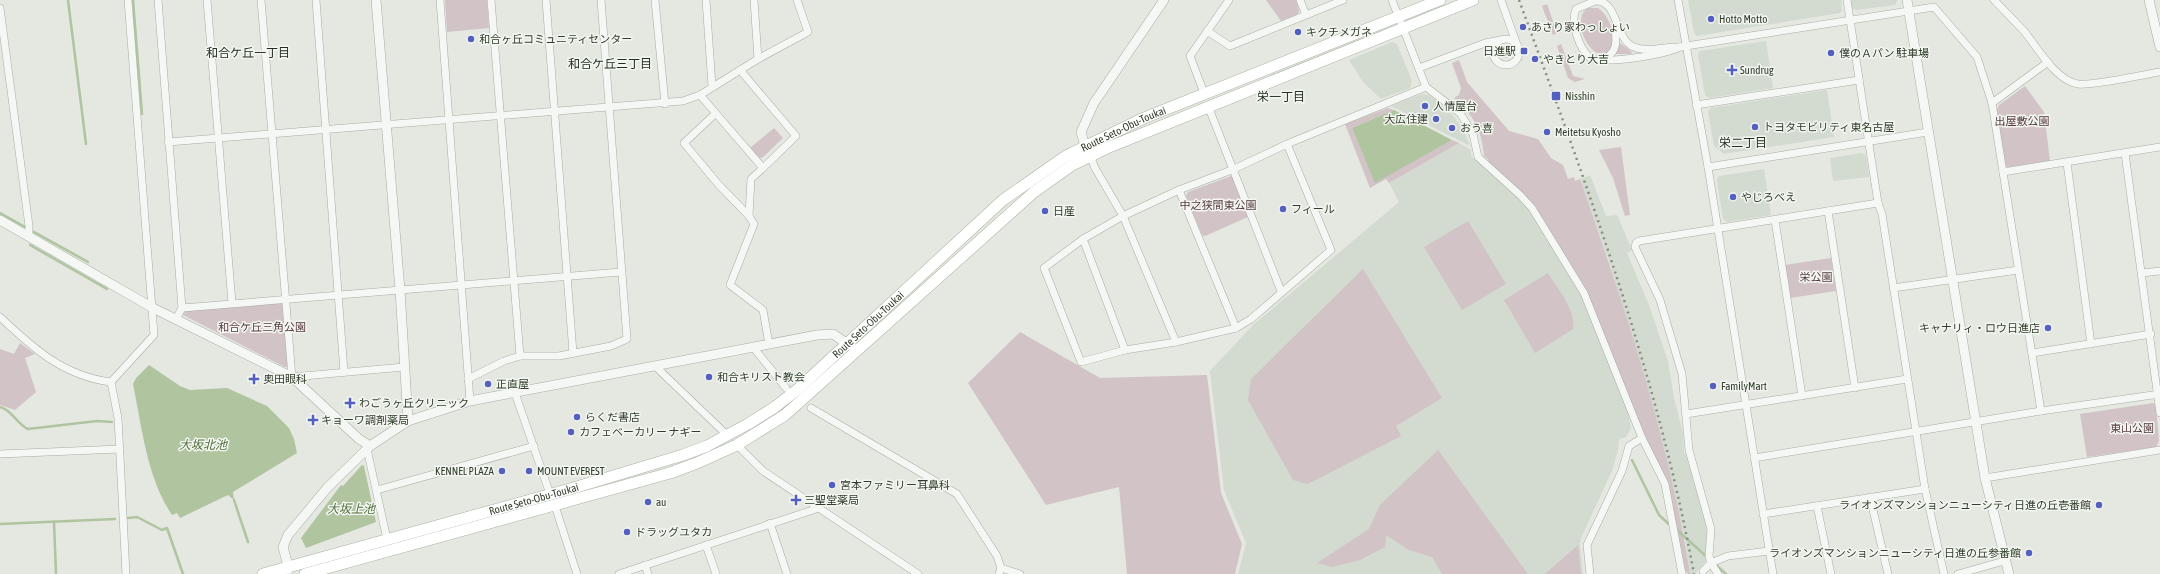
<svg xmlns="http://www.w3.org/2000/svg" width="2160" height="574" font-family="'Asap Condensed','Noto Sans JP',sans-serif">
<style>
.built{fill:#d3dad0}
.green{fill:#d1c3c6}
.water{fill:#b0c4a0}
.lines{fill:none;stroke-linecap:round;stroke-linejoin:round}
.stream{stroke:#b0c4a0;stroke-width:2.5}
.minor-casing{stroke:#a7aea3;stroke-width:8}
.tertiary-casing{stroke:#a7aea3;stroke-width:10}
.primary-casing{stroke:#a8b3a2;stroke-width:12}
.minor{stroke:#f5f7f4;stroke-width:7}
.tertiary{stroke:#f5f7f4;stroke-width:9}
.primary{stroke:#fff;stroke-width:11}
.rail{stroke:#83907c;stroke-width:2.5;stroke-dasharray:2 4;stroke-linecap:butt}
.poi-dot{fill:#5460bf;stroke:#f3f6f1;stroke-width:1.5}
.labels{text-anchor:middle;stroke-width:3;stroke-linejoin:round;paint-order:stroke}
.poi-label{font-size:11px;fill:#323e2b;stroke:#f3f6f1;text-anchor:start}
.park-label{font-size:11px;fill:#583a3f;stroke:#f3f6f1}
.street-label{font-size:11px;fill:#323e2b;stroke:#f3f6f1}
.neighbourhood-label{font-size:12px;fill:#232f1d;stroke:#f3f6f1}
.water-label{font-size:12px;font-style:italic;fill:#4f6e3a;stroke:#f3f6f1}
</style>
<rect width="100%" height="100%" fill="#e4e8e1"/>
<g class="built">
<polygon points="1688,0 1841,0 1842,11 1840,13 1697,36 1694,33"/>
<polygon points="1851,0 1897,0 1897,1 1895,5 1856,10 1852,8"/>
<polygon points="1766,41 1773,88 1709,98 1705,95 1698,55 1700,51"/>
<polygon points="1392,42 1397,44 1412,81 1410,88 1381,99 1363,82 1349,60"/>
<polygon points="1827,90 1834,137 1724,154 1714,146 1708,112 1710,108"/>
<polygon points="1422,94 1429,95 1451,113 1463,129 1470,146 1391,106"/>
<polygon points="1459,143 1471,150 1471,156 1527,206 1580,291 1627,407 1631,428 1626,437 1619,439 1618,450 1612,471 1581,538 1580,544 1583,574 1238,574 1246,543 1224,490 1210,371 1253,325 1399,202 1389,183"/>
<polygon points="1862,153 1866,156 1869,177 1833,181 1830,158"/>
<polygon points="1764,169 1771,215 1727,222 1723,219 1717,180 1719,176"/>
<polygon points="1590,175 1606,216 1617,215 1632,250 1627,253 1649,305 1668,361 1674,398 1683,433 1684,453 1687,456 1706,525 1708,541 1706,561 1695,574 1690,574 1685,540 1661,435 1642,369 1608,258 1580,179"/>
</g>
<g class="green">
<polygon points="445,0 487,0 489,28 447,32"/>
<polygon points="1266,0 1296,0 1299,10 1298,14 1281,21"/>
<polygon points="1547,4 1557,33 1553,35 1542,6"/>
<path d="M1588,8H1598C1611,17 1616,37 1610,50L1607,53H1597C1584,46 1573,17 1588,8Z"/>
<polygon points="1620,43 1632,52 1631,54 1615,54"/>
<polygon points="1561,44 1573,76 1585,79 1575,82 1568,78 1557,46"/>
<circle cx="1505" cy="52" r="6"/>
<path d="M1459,60L1467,82L1509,131L1538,139L1551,158L1563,165L1568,179L1574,177L1575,181L1580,179C1625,308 1669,439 1690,574H1688L1681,565L1667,483L1645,438L1586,290L1536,210L1487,162L1489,160L1484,156C1482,131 1474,115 1454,98L1459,95L1461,88L1452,63Z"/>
<polygon points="2025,86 2044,112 2050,161 2009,167 2005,166 1997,110 1999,105"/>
<polygon points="1388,108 1394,110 1352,128 1375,182 1452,140 1459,143 1389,183 1386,179 1370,188 1345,124"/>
<polygon points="774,128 783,138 762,158 759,158 750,148"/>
<polygon points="1621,147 1630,215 1625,216 1613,178 1599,150"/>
<polygon points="1231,176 1234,178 1248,217 1205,236 1202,235 1186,196 1188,192"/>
<polygon points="1468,221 1506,284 1462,310 1424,247"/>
<polygon points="1831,258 1836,291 1790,298 1785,265"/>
<polygon points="1363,269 1442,398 1396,426 1401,436 1308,484 1293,480 1248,400 1251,379"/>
<path d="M1548,273C1558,289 1576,310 1573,329L1535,353L1504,300Z"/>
<polygon points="286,299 290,366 285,367 183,315 186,310"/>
<polygon points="1020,332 1100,378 1207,375 1221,493 1242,544 1235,574 1127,574 1119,487 1046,505 968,383"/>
<polygon points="20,343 35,354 25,358 36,392 15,410 0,405 0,349 14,354"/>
<polygon points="2153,403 2156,406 2159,441 2156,447 2087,457 2080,414"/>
<polygon points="1438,450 1528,574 1442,574 1432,557 1409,550 1386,535 1385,547 1360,560 1332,567 1317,563 1369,529 1380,505"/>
<polygon points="1578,545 1581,574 1545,574"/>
</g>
<g class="water">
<polygon points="1394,110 1452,140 1375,183 1352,128"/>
<path d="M149,365L180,386L190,390L227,388L267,406L289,428L294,439L297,453L233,492L234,500L228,495L180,518L177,513L172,515C147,478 142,428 133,384L136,378Z"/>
<polygon points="362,465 364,466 376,522 306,548 301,538 341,485 343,486"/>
</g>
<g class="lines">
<g class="stream">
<polyline points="68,0 86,144"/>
<polyline points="133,0 142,114"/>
<polyline points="0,213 88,262"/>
<polyline points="30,245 107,289"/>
<path d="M0,407C12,410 17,424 28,429L97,421L112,422"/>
<polyline points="1632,460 1659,515 1670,525"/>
<polyline points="234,500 248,542"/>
<polyline points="128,518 137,517 162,530 167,528 183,574"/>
<polyline points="54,522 56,574"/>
<polyline points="0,524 115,519"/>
<polyline points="1676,529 1708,558"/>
<polyline points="1715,564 1726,574"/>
</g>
<defs>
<g id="minor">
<polyline points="158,0 182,308 176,319"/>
<polyline points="207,0 232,303"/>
<polyline points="261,0 292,377 404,367"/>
<polyline points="316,0 344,372"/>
<polyline points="440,0 470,401"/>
<polyline points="491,0 520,356"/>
<polyline points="546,0 573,353"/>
<polyline points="655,0 665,104"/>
<polyline points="706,0 712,86"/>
<polyline points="754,0 758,59"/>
<polyline points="1300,0 1306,15"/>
<polyline points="1392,0 1426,87 1460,113 1473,134 1478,157 1520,195 1532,208 1584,293 1642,438 1665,484 1682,574"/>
<polyline points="1501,0 1517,45"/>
<polyline points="1678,0 1708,167 1773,574"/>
<polyline points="1847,0 1878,203 1882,214 1925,489 1944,574"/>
<path d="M1994,0C2004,10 2014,21 2024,31C2037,47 2056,81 2078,84C2095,86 2140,75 2160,72"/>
<path d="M1595,1C1619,0 1614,39 1634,47C1647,53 1666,46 1680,47C1662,55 1609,64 1590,58C1579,48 1570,23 1576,9Z"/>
<polyline points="0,8 29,226 29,236"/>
<polyline points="1207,31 1230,46 1343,0"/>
<circle cx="1506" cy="52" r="13"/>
<polyline points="1680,47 1934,7 1977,57 1992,103 2041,411"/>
<path d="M1603,59C1619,52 1616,41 1615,26"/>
<polyline points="1419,68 1485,43 1501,40"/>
<polyline points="740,70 796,136 763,168"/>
<polyline points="1204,93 1190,56 1229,0"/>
<polyline points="700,95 763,168 751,179 749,216"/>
<polyline points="1992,103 2048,62"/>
<polyline points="1696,105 1859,80"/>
<polyline points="1208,106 1281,291"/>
<polyline points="715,114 684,143 718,184 749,216 754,224 730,285 763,310 769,344"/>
<polyline points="168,142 683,101 700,95 758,59 808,32 797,0"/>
<polyline points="1287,144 1331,250 1251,319 1236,328 1176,342 1125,350 1081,362 1044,268 1083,239 1123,216 1179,190 1234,169 1287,144 1426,87"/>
<polyline points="1089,153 1095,168 1123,216 1176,342"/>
<polyline points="2125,153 2160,413"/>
<polyline points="2067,163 2091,344"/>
<polyline points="1708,167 1928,132"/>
<polyline points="2003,172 2160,147"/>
<polyline points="1179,190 1236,328"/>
<polyline points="1828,211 1855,388"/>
<polyline points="1775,220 1802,396"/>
<polyline points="1083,239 1125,350"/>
<polyline points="2142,273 2160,271"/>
<polyline points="1893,288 2018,270"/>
<polyline points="182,308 621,272"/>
<path d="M0,317C33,348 63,376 111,382"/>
<polyline points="753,347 786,388"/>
<polyline points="2032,353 2151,334"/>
<polyline points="656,367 727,435"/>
<polyline points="468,379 504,361 520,356 559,356 611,346 627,339 601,0"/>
<polyline points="111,382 154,335 128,0"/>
<polyline points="111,382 118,418 126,574"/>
<polyline points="515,393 550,494"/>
<polyline points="811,408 957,494 997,556 1001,568 999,574"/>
<polyline points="1686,414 1907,379"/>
<polyline points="737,445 763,471 918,574"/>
<polyline points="367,449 387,539"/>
<polyline points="0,454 120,449"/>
<polyline points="1754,458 2041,411 2160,394"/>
<polyline points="1985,478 2160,450"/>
<polyline points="377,490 534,446"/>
<polyline points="1870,497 1888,574"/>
<polyline points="555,506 577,574"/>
<polyline points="1817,506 1831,574"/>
<polyline points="1763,514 1925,489"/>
<polyline points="770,523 787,574"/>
<polyline points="706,545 716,574"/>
<polyline points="645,565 648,574"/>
<polyline points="1001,568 1020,574"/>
<polyline points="1703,571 1711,563 1709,556 1711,529 1689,450 1682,374 1660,300 1635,247 1636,243 1639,241 1878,203"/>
<polyline points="619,574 819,508"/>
<polyline points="1590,574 1587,545 1622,471 1629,446 1642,438"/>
<polyline points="1718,574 1711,563 1728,556 1769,551"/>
<polyline points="1958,574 2004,561"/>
</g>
<g id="tertiary">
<polyline points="376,0 400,290 408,421"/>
<polyline points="1907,0 1985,478 2009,574"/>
<polyline points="2149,0 2160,47"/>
<polyline points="1085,146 1081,132 1094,103 1164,0"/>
<polyline points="0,220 153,308 292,377 359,439 370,446"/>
<polyline points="287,574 288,566 283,547 288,535 328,487 370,446 408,421 470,401 817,335 833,334 852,347"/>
</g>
<g id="primary">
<path id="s1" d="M263,574L570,489L683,455L707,446L748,424L775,407L798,389L1003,200L1066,156L1144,118L1440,0"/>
<polyline points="305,574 670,473 697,463 737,445 785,415 1034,192 1072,165 1107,148 1473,0"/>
</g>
</defs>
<use href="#minor" class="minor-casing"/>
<use href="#tertiary" class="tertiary-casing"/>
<use href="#primary" class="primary-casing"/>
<use href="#minor" class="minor"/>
<use href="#tertiary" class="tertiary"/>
<use href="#primary" class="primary"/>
<path class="rail" d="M1519,0C1588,188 1658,377 1694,574"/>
</g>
<g class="poi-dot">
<circle cx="1711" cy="19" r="4"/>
<circle cx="1523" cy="27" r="4"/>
<circle cx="1298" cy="32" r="4"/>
<circle cx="471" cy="39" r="4"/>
<rect x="1520" y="47" width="8" height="8" rx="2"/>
<circle cx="1831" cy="53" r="4"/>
<circle cx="1535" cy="59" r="4"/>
<path d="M1730 64h4v4h4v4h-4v4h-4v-4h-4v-4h4z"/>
<rect x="1551" y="91" width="10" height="10" rx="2"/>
<circle cx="1425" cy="106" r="4"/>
<circle cx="1436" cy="119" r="4"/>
<circle cx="1755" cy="127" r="4"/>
<circle cx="1452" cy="128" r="4"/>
<circle cx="1547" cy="132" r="4"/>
<circle cx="1733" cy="197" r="4"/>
<circle cx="1283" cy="209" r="4"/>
<circle cx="1045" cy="211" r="4"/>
<circle cx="2048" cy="328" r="4"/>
<circle cx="709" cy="377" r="4"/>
<path d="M252 373h4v4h4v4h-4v4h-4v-4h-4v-4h4z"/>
<circle cx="488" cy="384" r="4"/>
<circle cx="1713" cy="386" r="4"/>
<path d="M348 397h4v4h4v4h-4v4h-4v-4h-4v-4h4z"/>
<circle cx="577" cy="417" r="4"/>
<path d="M311 414h4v4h4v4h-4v4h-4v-4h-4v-4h4z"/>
<circle cx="571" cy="432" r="4"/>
<circle cx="502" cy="471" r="4"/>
<circle cx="529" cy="471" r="4"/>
<circle cx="832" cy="485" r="4"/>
<path d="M794 494h4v4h4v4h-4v4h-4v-4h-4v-4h4z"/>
<circle cx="648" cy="502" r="4"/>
<circle cx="2099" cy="505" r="4"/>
<circle cx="627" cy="532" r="4"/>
<circle cx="2029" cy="553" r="4"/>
</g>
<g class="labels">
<g class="poi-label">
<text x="1719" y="23">Hotto Motto</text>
<text x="1531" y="31">あさり家わっしょい</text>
<text x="1306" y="36">キクチメガネ</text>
<text x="479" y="43">和合ヶ丘コミュニティセンター</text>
<text x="1516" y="55" text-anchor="end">日進駅</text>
<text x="1839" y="57">僕のＡパン 駐車場</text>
<text x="1543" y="63">やきとり大吉</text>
<text x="1740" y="74">Sundrug</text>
<text x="1565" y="100">Nisshin</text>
<text x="1433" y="110">人情屋台</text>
<text x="1428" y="123" text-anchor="end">大広住建</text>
<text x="1763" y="131">トヨタモビリティ東名古屋</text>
<text x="1460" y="132">おう喜</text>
<text x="1555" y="136">Meitetsu Kyosho</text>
<text x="1741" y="201">やじろべえ</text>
<text x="1291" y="213">フィール</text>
<text x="1053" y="215">日産</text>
<text x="2040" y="332" text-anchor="end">キャナリィ・ロウ日進店</text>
<text x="717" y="381">和合キリスト教会</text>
<text x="263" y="383">奥田眼科</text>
<text x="496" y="388">正直屋</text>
<text x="1721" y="390">FamilyMart</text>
<text x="359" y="407">わごうヶ丘クリニック</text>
<text x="585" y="421">らくだ書店</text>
<text x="321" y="424">キョーワ調剤薬局</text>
<text x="579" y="436">カフェベーカリー ナギー</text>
<text x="494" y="475" text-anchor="end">KENNEL PLAZA</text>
<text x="537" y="475">MOUNT EVEREST</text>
<text x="840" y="489">宮本ファミリー耳鼻科</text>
<text x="804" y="504">三聖堂薬局</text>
<text x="656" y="506">au</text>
<text x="2091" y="509" text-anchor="end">ライオンズマンションニューシティ日進の丘壱番館</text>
<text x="635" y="536">ドラッグユタカ</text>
<text x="2021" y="557" text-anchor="end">ライオンズマンションニューシティ日進の丘参番館</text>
</g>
<g class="park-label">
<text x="2022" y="125">出屋敷公園</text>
<text x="1218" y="209">中之狭間東公園</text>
<text x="1816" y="281">栄公園</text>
<text x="262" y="331">和合ケ丘三角公園</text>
<text x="2132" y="432">東山公園</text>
</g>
<g class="street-label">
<text dy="4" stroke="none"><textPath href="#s1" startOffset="989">Route Seto-Obu-Toukai</textPath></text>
<text dy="4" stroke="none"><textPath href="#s1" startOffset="665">Route Seto-Obu-Toukai</textPath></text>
<text dy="4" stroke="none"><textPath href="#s1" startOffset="281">Route Seto-Obu-Toukai</textPath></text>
</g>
<g class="neighbourhood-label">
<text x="248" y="57">和合ケ丘一丁目</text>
<text x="610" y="68">和合ケ丘三丁目</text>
<text x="1281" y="101">栄一丁目</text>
<text x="1743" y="147">栄二丁目</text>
</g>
<g class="water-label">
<text x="203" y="449">大坂北池</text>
<text x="351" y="513">大坂上池</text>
</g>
</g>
</svg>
